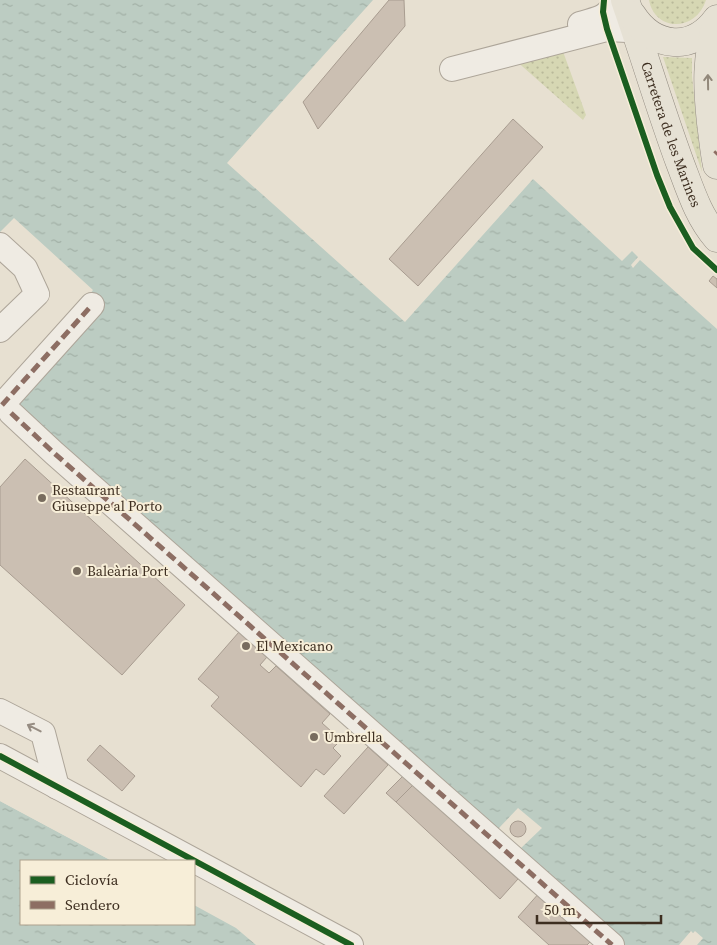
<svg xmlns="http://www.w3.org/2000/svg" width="717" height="945" font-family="'Source Serif 4',serif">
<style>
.green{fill:url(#green-dots)}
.water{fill:url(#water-ripples)}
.pier{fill:#e7e0d1}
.building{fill:#cbbfb2;stroke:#a89c90}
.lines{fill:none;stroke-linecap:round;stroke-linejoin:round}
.minor-casing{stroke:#ada599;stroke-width:26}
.major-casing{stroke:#928b80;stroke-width:29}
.minor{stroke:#efebe3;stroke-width:24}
.major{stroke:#e6e1d4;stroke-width:28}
.quiet{stroke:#8d6e63;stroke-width:5;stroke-dasharray:10 5;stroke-linecap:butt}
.cycleway-casing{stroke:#f7eed8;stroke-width:9}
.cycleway{stroke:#1b5e20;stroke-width:6}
.oneway{stroke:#92887a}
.oneway2{stroke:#968c82}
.poi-dot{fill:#786c5e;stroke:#f7eed8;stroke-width:2}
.labels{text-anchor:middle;stroke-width:4;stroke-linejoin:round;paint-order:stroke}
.street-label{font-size:14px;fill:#3d2e20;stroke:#f7eed8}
.poi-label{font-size:14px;fill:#3d2e20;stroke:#f7eed8;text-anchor:start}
</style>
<defs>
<pattern id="green-dots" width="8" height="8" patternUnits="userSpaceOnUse" patternTransform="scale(1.25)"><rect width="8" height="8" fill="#d6d7b3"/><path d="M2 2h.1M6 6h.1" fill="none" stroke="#b9b99a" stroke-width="1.8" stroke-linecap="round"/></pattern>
<pattern id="water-ripples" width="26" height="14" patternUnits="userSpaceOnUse" patternTransform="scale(1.25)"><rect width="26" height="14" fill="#bcccc2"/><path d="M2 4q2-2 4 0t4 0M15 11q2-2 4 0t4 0" fill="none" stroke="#a2b0a6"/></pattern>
</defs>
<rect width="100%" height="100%" fill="#e7e0d1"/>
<g class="green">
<path d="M649,0H706C696,32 655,32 649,0Z"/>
<polygon points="561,46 586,115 583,120 514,59"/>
<polygon points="663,57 692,58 692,76 702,172"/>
</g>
<g class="water">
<polygon points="0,0 373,0 227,163 405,322 533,179 622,261 632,251 638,257 631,265 633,268 640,260 717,329 717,945 619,945 10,403 93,290 14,218 0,232"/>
<polygon points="0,801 112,861 21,861 21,924 194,924 194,905 236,928 256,945 0,945"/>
</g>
<g class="pier">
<polygon points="0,798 113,859 115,861 112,861 0,801"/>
<polygon points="518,808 542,828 519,850 497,830"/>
<polygon points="691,931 693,933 695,931 703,938 697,945 679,945"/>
</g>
<g class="building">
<polygon points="389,0 404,0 405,26 318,129 303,102"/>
<polygon points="513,119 543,147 418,286 389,259"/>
<polygon points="713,276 717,279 717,288 709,281"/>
<polygon points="25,459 185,605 122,675 0,565 0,487"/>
<polygon points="239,632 267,657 260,665 269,673 276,666 330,714 322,723 341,740 333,748 341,756 324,775 316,769 301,787 211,706 219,697 198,679"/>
<polygon points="100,745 135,776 122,791 87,760"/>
<polygon points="368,747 388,765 344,814 324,796"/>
<polygon points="404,775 414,784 396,802 386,793"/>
<polygon points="414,784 518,879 500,899 396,802"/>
<circle cx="518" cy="829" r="8"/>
<polygon points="540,892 592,940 587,945 549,945 518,917"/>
</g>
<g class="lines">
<defs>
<g id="minor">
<path d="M580,24C599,18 607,19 616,0"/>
<polyline points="452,69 607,29 627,30 648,34"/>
<polyline points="0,245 25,268 37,294 0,330"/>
<polyline points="2,405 92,305"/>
<polyline points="11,413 54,453 612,945"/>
<polyline points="0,711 43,733 57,787"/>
<polyline points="0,756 351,945"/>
</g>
<g id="major">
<path id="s1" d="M625,0C644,54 660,109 680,163C690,189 698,216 717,238"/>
<path d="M632,15C654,49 693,52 717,19"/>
<path d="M717,22C706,59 707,85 711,123C713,137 714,151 717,165"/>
</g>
</defs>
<use href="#minor" class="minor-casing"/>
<use href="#major" class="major-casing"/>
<use href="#minor" class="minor"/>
<use href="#major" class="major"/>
<g class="quiet">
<polyline points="715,154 717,152"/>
<polyline points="2,405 92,305"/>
<polyline points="11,413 54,453 612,945"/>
</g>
<defs>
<g id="cycleway">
<polyline points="604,0 603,12 607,29 657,175 670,207 693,248 717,270"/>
<polyline points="0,756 351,945"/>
</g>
</defs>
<use href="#cycleway" class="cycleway-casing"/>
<use href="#cycleway" class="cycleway"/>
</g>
<defs><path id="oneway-shaft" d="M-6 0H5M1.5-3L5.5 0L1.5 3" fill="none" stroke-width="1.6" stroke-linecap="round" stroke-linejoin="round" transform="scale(1.25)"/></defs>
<use class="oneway" href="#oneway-shaft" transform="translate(708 82) rotate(-91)"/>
<use class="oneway2" href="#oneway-shaft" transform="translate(34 728) rotate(-153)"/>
<g class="poi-dot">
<circle cx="42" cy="498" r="5"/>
<circle cx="77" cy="571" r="5"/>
<circle cx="246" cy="646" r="5"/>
<circle cx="314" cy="737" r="5"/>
</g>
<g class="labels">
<g class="street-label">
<text dy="5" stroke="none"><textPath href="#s1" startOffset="142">Carretera de les Marines</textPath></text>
</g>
<g class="poi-label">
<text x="52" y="495">Restaurant<tspan x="52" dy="16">Giuseppe al Porto</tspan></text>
<text x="87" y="576">Baleària Port</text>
<text x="256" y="651">El Mexicano</text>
<text x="324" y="742">Umbrella</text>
</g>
</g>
<rect x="20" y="860" width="175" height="65" fill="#f7eed8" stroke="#ada18e"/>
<rect x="30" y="876" width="25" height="8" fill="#1b5e20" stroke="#ada18e"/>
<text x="65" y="885" font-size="15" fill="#3d2e20">Ciclovía</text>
<rect x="30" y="901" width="25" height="8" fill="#8d6e63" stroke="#ada18e"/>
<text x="65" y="910" font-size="15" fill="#3d2e20">Sendero</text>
<path d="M537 915v8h124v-8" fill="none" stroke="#3d2e20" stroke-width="2.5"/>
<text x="544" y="915" font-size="15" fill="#3d2e20" stroke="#f7eed8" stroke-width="4" paint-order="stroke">50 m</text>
</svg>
